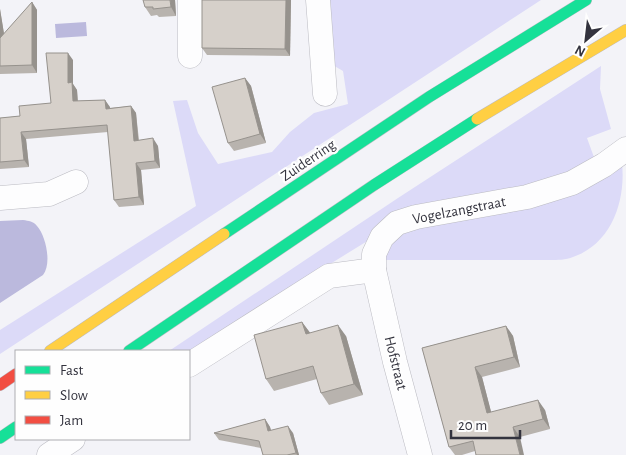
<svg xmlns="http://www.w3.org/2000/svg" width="626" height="455" font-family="'Alegreya Sans',sans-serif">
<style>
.green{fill:#dcdaf8}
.water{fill:#bbb9dd}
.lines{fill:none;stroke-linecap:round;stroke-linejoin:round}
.street-casing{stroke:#bbbbc2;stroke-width:25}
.fast-casing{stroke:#bbbbc2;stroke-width:12}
.slow-casing{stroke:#bbbbc2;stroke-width:12}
.jam-casing{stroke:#bbbbc2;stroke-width:12}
.street{stroke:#fdfdfe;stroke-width:24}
.fast{stroke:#16e098;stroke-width:11}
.slow{stroke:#ffcf43;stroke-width:11}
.jam{stroke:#f24e42;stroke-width:11}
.wall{fill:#b8b3ae}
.shaded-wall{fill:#96928d}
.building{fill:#d6d0ca;stroke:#96928d}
.labels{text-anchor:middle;stroke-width:4.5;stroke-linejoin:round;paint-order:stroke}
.street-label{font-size:15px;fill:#33333e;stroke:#fefefe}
</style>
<rect width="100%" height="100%" fill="#f3f3f8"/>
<g class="green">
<polygon points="326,0 541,0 0,354 0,330 196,206 173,101 187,100 198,133 218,164 272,152 290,132 314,113 348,104 343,71 331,64"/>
<polygon points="601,66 600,89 611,129 587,138 595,160 562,176 369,240 189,351 169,351 398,198"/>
<path d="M622,163C626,202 611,244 573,257C566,260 557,260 550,260H384L386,252L400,232Z"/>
</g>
<g class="water">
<polygon points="86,22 87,36 56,38 55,24"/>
<path d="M23,220C29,221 33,221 37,226C46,236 52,264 43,275L0,303V221Z"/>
</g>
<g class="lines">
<defs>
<g id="street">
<polyline points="190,0 190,56"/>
<polyline points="318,0 325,94"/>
<polyline points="0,198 49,194 76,182"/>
<polyline points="189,365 329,276 374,270"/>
<polyline points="49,455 73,439"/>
<polyline points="420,455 395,362 374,270 374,254 382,237 397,223 416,217 527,197 572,183 604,165 626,149"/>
</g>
<g id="fast">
<polyline points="224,234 429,97 586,0"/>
<polyline points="129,351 374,185 477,119"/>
<polyline points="0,438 16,427"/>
</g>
<g id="slow">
<polyline points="477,119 626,30"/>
<polyline points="50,351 224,234"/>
</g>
<polyline id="jam" points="0,385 16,374"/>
</defs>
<use href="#street" class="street-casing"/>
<use href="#fast" class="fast-casing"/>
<use href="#slow" class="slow-casing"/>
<use href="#jam" class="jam-casing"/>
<use href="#street" class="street"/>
<use href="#fast" class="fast"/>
<use href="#slow" class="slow"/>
<use href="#jam" class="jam"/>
</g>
<g class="wall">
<polygon points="175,0 176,16 159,17 157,15 151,16 145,7"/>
<polygon points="202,0 291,0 290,56 207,55 202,48"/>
<polygon points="32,2 37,10 37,73 0,74 0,9 4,34"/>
<polygon points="73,60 73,84 77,90 78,101 105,100 110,108 131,106 136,113 139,140 158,146 160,168 141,170 144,205 119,207 114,200 108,132 26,139 29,167 0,169 0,118 20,116 51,103"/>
<polygon points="245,78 251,86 266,143 234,151 228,143"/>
<polygon points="302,322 310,333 346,336 363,395 329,405 321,393 317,379 274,391 266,379"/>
<polygon points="506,326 513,336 520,367 482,377 491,412 545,410 550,429 520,437 475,451 462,455 455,455 449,447 422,348"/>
<polygon points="265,419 270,427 271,430 293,433 299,455 263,455 261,448 219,440 214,433"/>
</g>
<g class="shaded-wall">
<polygon points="170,0 175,0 176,16 171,7"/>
<polygon points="286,0 291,0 290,56 285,49"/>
<polygon points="32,2 37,10 37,73 32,65"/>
<polygon points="0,9 6,46 0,38"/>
<polygon points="68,53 73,60 73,84 77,90 78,108 73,101 68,83"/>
<polygon points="245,78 251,86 266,143 260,134"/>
<polygon points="105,100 110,107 111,116 106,109"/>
<polygon points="131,106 136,113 139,148 134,141"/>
<polygon points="21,132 26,139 29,167 24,160"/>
<polygon points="153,138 158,146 160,168 155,161"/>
<polygon points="136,163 141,170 144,205 139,197"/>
<polygon points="302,322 311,334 306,334"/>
<polygon points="338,325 346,336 363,395 354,384"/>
<polygon points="506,326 513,336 520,367 514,357"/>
<polygon points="475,367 482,377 494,423 487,413"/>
<polygon points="538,400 545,410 550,429 543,419"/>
<polygon points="265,419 270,427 273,438 268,431"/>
<polygon points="288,426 293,433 299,455 297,455 296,453"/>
<polygon points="513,427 520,437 524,455 520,455"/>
</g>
<g class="building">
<polygon points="143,0 170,0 171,7 153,9 153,7 145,7"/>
<polygon points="202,0 286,0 285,49 202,48"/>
<polygon points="32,2 32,65 0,66 0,35 0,38"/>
<polygon points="46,53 68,53 68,83 72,82 73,101 105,100 106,109 131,106 134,141 153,138 155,161 136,163 139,197 114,200 107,125 21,132 24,160 0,162 0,118 20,116 19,106 51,103"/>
<polygon points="245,78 260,134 228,143 212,87"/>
<polygon points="302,322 306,334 338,325 354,384 321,393 313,366 266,379 254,335"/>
<polygon points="506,326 514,357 475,367 487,413 538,400 543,419 513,427 520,455 476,455 473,441 449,447 422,348"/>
<polygon points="265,419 268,431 288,426 296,453 287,455 263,455 259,441 214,433"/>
</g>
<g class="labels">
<g class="street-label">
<text transform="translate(308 160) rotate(-34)" y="5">Zuiderring</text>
<text transform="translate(459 210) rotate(-11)" y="5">Vogelzangstraat</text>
<text transform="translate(396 363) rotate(76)" y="5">Hofstraat</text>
</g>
</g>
<rect x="15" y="350" width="175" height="90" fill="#fefefe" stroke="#adadb1"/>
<rect x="25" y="366" width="25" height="8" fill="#16e098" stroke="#adadb1"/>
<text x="60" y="375" font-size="15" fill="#33333e">Fast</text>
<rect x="25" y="391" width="25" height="8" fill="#ffcf43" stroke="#adadb1"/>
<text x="60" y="400" font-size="15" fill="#33333e">Slow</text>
<rect x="25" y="416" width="25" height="8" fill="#f24e42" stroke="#adadb1"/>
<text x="60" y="425" font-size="15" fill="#33333e">Jam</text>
<g transform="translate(586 40) rotate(208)" stroke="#fefefe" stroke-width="4" paint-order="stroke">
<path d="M0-4L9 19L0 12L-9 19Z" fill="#33333e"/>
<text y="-8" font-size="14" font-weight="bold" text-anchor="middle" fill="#33333e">N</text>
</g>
<path d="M451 430v8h69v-8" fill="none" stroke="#33333e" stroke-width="2.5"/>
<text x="458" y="430" font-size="15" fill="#33333e" stroke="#fefefe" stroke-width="4" paint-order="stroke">20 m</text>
</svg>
